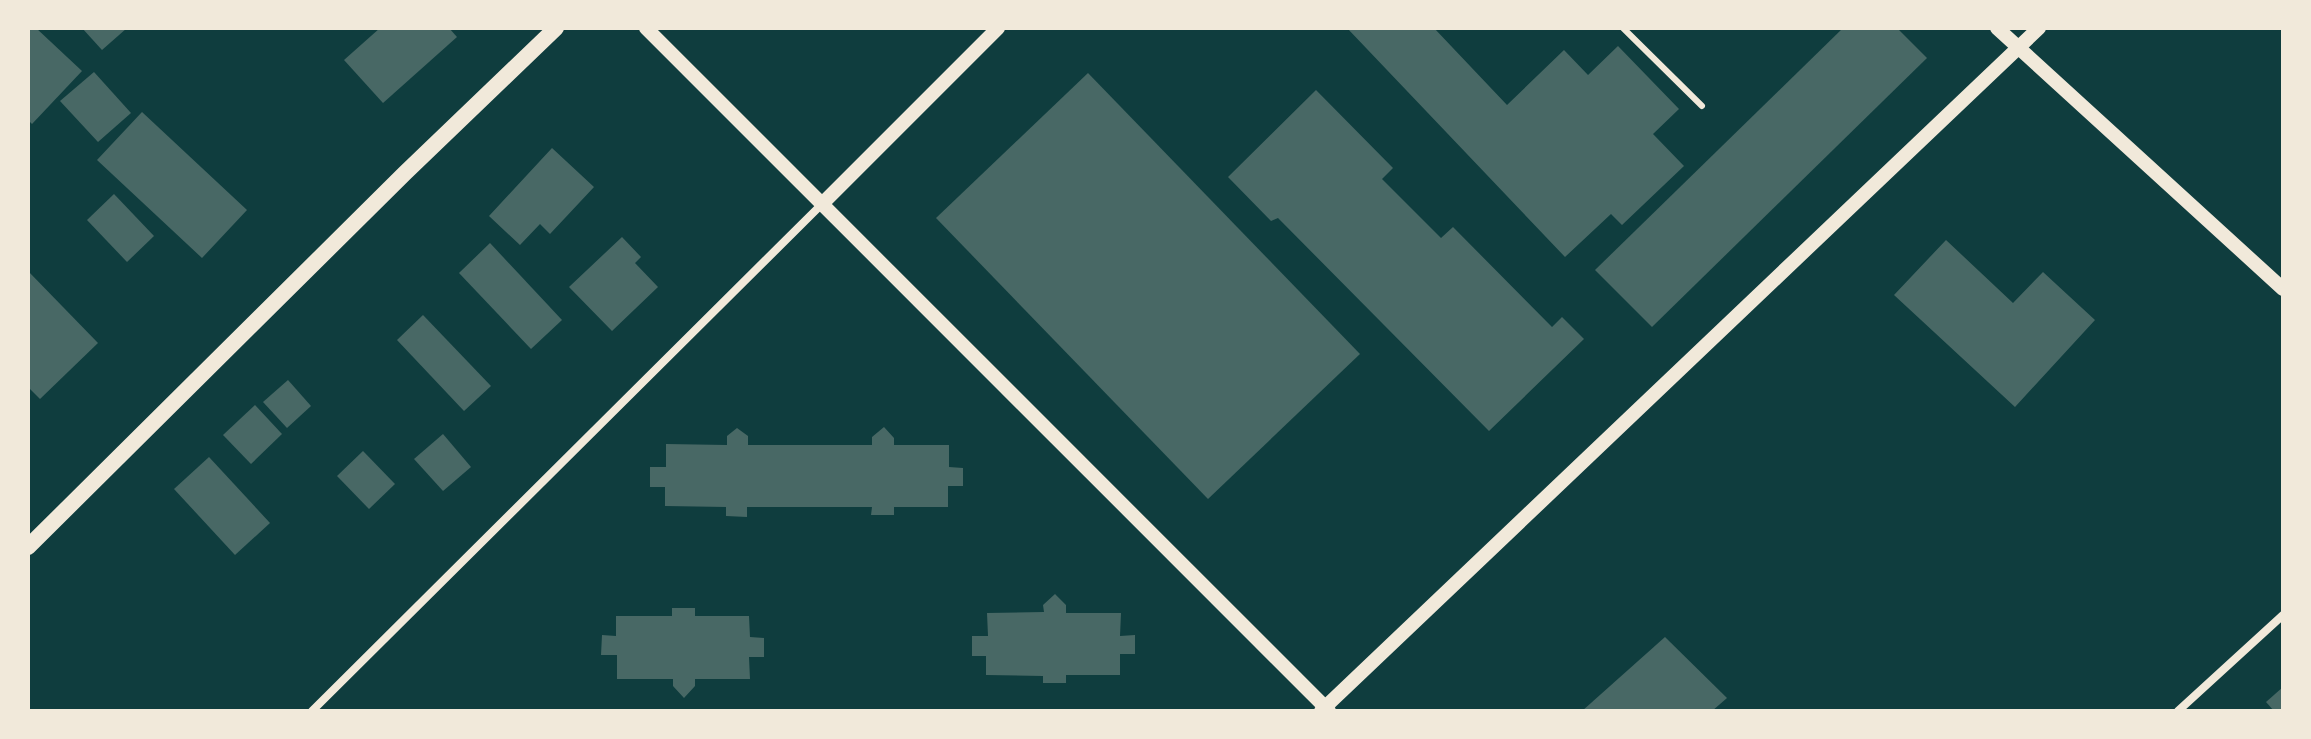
<svg xmlns="http://www.w3.org/2000/svg" width="2311" height="739" font-family="Arial,sans-serif">
<style>
.building{fill:#486865}
.lines{fill:none;stroke-linecap:round;stroke-linejoin:round}
.service{stroke:#f1e9da;stroke-width:6}
.minor{stroke:#f1e9da;stroke-width:8}
.tertiary{stroke:#f1e9da;stroke-width:14}
.secondary{stroke:#f1e9da;stroke-width:16}
</style>
<rect width="100%" height="100%" fill="#0f3d3e"/>
<g class="building">
<polygon points="28,28 36,28 82,71 32,124 28,120"/>
<polygon points="82,28 127,28 102,50"/>
<polygon points="380,28 449,28 457,37 383,103 344,60"/>
<polygon points="1347,28 1434,28 1507,105 1564,50 1588,75 1618,46 1679,109 1653,134 1684,166 1622,225 1611,214 1565,257"/>
<polygon points="1843,28 1897,28 1927,58 1652,327 1595,270"/>
<polygon points="94,72 131,113 98,142 60,101"/>
<polygon points="1088,73 1360,354 1208,499 936,218"/>
<polygon points="1316,90 1393,168 1382,179 1441,238 1453,227 1552,327 1562,317 1584,339 1489,431 1278,218 1271,221 1228,177"/>
<polygon points="142,112 247,210 202,258 97,160"/>
<polygon points="552,148 594,187 550,234 540,224 520,245 489,216"/>
<polygon points="114,194 154,236 127,262 87,220"/>
<polygon points="622,237 641,257 635,263 658,287 612,331 569,287"/>
<polygon points="1946,240 2013,303 2043,272 2095,320 2015,407 1894,295"/>
<polygon points="490,243 562,320 531,349 459,273"/>
<polygon points="28,271 98,343 40,399 28,387"/>
<polygon points="423,315 491,386 464,411 397,340"/>
<polygon points="288,380 311,406 287,428 263,402"/>
<polygon points="255,405 282,434 251,464 223,435"/>
<polygon points="884,427 894,438 894,445 949,445 949,467 963,468 963,486 948,486 948,507 894,507 894,515 871,515 872,507 747,507 747,517 726,516 726,507 665,506 665,487 650,487 650,467 666,467 666,444 727,445 727,436 737,428 748,436 748,445 872,445 872,437"/>
<polygon points="443,434 471,467 443,491 414,459"/>
<polygon points="363,451 395,484 369,509 337,476"/>
<polygon points="209,457 270,523 235,555 174,489"/>
<polygon points="1055,594 1066,605 1066,613 1121,613 1120,636 1135,635 1135,654 1120,654 1120,675 1066,675 1066,683 1043,683 1043,676 986,675 986,656 972,656 972,636 988,636 987,613 1044,612 1043,605"/>
<polygon points="672,608 695,608 695,616 749,616 750,637 764,638 764,657 749,657 750,679 695,679 695,686 684,698 673,686 673,679 617,679 617,655 601,655 602,635 616,636 616,616 672,616"/>
<polygon points="1665,637 1727,698 1712,711 1582,711"/>
<polygon points="2283,687 2283,711 2274,711 2266,702"/>
</g>
<g class="lines">
<polyline class="service" points="1623,28 1702,106"/>
<g class="minor">
<polyline points="312,711 822,204"/>
<polyline points="2178,711 2283,615"/>
</g>
<g class="tertiary">
<polyline points="646,28 1329,711"/>
<polyline points="1997,28 2283,289"/>
<polyline points="822,204 998,28"/>
<polyline points="1321,711 2039,28"/>
</g>
<polyline class="secondary" points="28,547 405,173 556,28"/>
</g>
<rect width="2311" height="739" fill="none" stroke="#f1e9da" stroke-width="60"/>
</svg>
